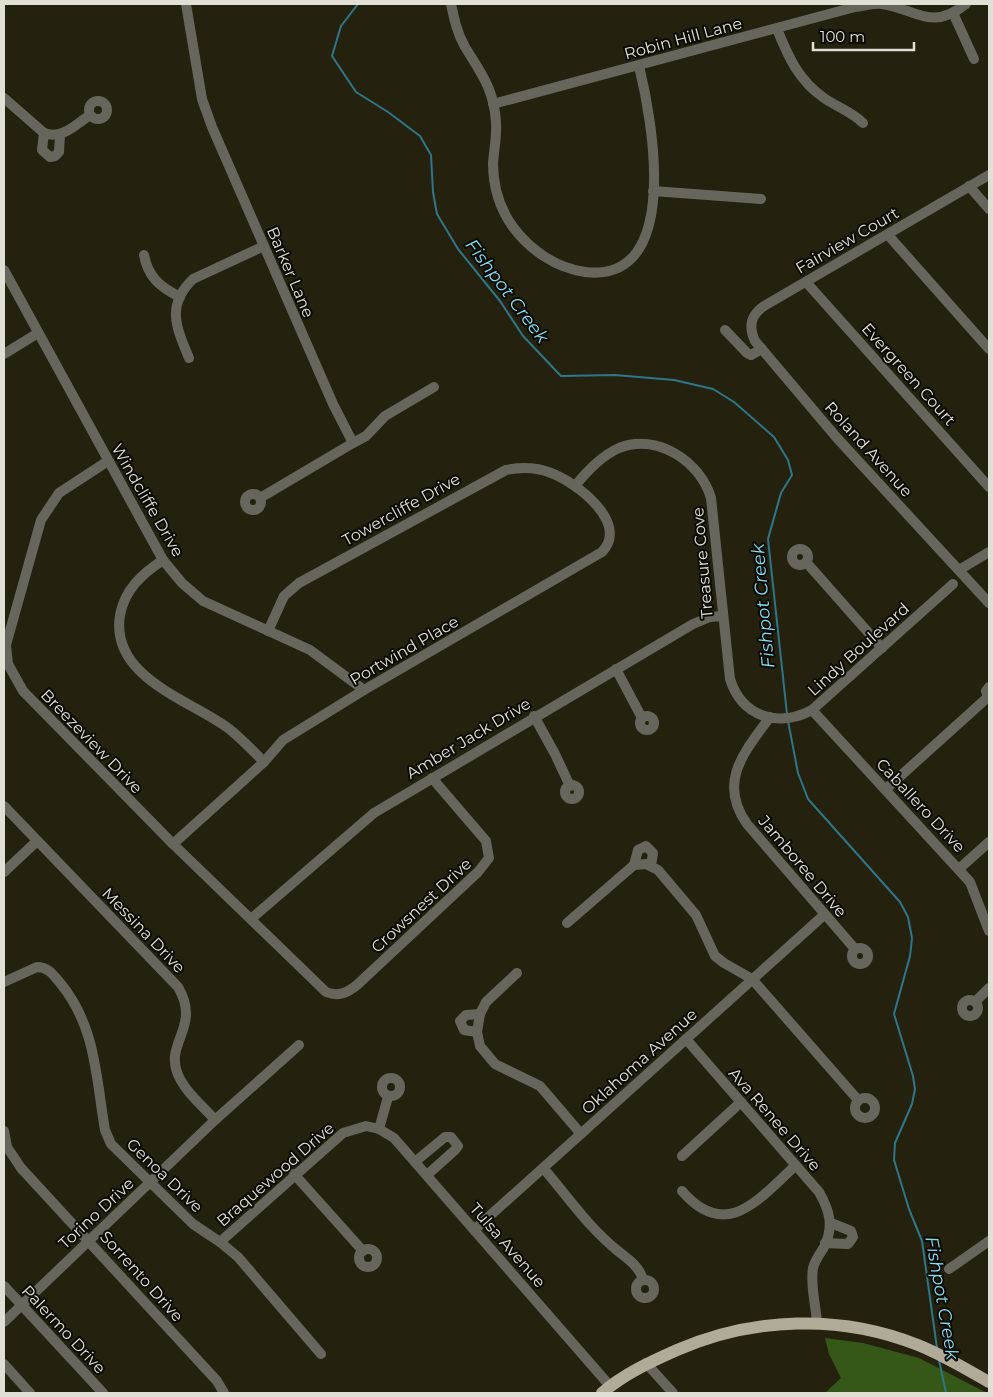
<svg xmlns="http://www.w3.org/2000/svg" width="993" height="1397" font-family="Montserrat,sans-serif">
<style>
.forest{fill:#355818}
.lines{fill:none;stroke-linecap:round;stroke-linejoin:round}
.stream{stroke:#2f7689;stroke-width:2}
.minor{stroke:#68655d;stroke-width:10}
.major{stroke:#b0ab99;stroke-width:12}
.labels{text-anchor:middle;stroke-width:4;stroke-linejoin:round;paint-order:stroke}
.street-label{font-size:16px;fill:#e2e0d5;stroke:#0c0a04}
.water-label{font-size:18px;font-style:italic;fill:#82dcf6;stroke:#0c0a04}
</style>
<rect width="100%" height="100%" fill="#24210f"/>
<polygon class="forest" points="825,1338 863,1343 919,1358 987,1393 825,1393 841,1378 829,1354"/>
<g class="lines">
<g class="stream">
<polyline points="358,4 341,26 332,56 356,92 388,112 420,136 431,155 433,192 437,214 458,249 500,301 523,336 561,376 615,375 674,380 713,389 734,402 774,437 788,460 792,475 781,493 768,539 787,714"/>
<polyline points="788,721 798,773 808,799 900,902 908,917 912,938 910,956 894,1014 913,1076 915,1089 912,1104 895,1143 894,1160 909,1209 922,1241 937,1348"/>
<polyline points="939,1360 946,1393"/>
</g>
<g class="minor">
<polyline points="186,4 202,99 212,127 333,404 353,443 260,498"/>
<path d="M451,4C454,18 457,33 465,47C481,73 494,89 496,122C497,136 494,150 493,163C493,186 500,209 513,227C530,250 556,268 585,272C683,284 652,119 639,66"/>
<polyline points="953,13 974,59"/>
<path d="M777,29C788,56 798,80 824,98C837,107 852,112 863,123"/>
<path d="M4,98L44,133C62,140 76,124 90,115"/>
<circle cx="98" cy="110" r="9"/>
<path d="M493,104L855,7C864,6 873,3 882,4C917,9 930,32 966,4"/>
<polyline points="44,133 42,150 50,157 55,156 59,152 60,135"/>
<path d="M989,175L764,306C751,315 748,326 755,341L837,438L989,603"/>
<polyline points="969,186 989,209"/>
<polyline points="653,191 761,199"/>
<polyline points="888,235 989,349"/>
<path d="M144,255C148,277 160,287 180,297"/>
<polyline points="4,270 163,560 182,583 203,601 310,650 364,690"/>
<polyline points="806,282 989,487"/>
<polyline points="725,330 747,353 751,355 762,349"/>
<polyline points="4,354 38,333"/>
<path d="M189,358C176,327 166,305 193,279L264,246"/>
<polyline points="353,443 366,436 385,416 434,387"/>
<path d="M108,461L59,493L41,520L6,645L8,664L23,691L173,844L326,992C338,997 347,993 357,985L478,872L489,858L486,841L432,778"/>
<path d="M575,486C587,471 601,456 619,448C657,433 700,461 711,498L730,679C742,717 778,728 812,710L953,584"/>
<circle cx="253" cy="502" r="8"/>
<circle cx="800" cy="557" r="8"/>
<path d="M163,560C142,574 125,589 120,615C110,677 188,699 228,728C241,738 253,751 264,762"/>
<polyline points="806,562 882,648"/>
<polyline points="959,570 989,552"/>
<polyline points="616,669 642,718"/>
<polyline points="989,687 986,691 989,698"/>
<polyline points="812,710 970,882 989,931"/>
<circle cx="647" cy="723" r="7"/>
<polyline points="534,716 555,754 570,786"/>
<path d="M770,717C745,751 717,782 747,824L855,949"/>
<circle cx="572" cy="792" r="7"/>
<polyline points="886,789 988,697"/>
<path d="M4,806L178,987C201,1026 166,1042 177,1072C183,1090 203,1106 215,1120"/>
<path d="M173,844L264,762L283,740L364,690L602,552C630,523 576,482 551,473C536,467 521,467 506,470L299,583L284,596L268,631"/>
<polyline points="634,865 646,864 658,870 696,915 715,956 724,963 752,979 858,1100"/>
<polyline points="634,865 638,850 646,846 653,853 651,866"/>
<polyline points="959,869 989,842"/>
<polyline points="4,872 37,841"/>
<polyline points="251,919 374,813 693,624 710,617 722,616"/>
<polyline points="567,923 634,865"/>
<circle cx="860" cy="956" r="8"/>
<polyline points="517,973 486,1002 480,1014 477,1032 480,1046 495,1064 540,1086 581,1134"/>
<path d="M4,982L37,967C49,967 54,976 61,984C96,1027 96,1078 105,1130L111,1144L193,1224L220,1242L238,1257L321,1354"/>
<circle cx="970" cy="1008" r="8"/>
<polyline points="975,1002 989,988"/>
<polyline points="477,1032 464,1030 460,1021 466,1015 480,1014"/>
<path d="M686,1039L819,1192C830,1211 834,1227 824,1247C820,1254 815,1260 813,1268C810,1285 816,1306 817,1323"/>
<circle cx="391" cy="1087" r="9"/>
<circle cx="865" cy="1108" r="10"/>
<polyline points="379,1129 388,1097"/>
<polyline points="4,1131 7,1147 21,1168 217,1381 224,1393"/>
<polyline points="682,1156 741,1102"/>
<polyline points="416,1161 445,1137 451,1137 458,1146 455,1150 427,1175"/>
<path d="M544,1169C568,1197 589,1228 618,1251C628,1259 640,1267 643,1280"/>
<polyline points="294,1174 363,1251"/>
<path d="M682,1191C726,1242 759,1199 795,1166"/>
<polyline points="474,1230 824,915"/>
<polyline points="220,1242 343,1133 366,1126 379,1129 394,1138 610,1386"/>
<polyline points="825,1243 848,1244 853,1237 851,1231 831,1223"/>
<circle cx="368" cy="1258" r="9"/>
<polyline points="949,1269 989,1241"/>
<circle cx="645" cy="1289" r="9"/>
<polyline points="4,1286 103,1393"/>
<polyline points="4,1322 215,1120 299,1045"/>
<polyline points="646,1363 673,1393"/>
<polyline points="4,1364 30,1393"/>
</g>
<path class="major" d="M602,1393C624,1374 650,1362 677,1350C753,1317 841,1314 918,1345C943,1355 966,1369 989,1382"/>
</g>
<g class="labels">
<g class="street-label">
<text transform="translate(683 38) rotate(-15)" y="6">Robin Hill Lane</text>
<text transform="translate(847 240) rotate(-30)" y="6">Fairview Court</text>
<text transform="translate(291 272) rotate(67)" y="6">Barker Lane</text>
<text transform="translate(909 374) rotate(48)" y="6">Evergreen Court</text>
<text transform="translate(869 449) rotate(48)" y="6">Roland Avenue</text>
<text transform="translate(148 500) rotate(60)" y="6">Windcliffe Drive</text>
<text transform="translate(401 509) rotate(-29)" y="6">Towercliffe Drive</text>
<text transform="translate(702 563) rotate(-95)" y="6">Treasure Cove</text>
<text transform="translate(858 649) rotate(-42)" y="6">Lindy Boulevard</text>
<text transform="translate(404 650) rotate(-30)" y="6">Portwind Place</text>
<text transform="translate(468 738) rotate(-31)" y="6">Amber Jack Drive</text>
<text transform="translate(92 741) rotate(46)" y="6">Breezeview Drive</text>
<text transform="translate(921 805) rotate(47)" y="6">Caballero Drive</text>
<text transform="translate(803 866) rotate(50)" y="6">Jamboree Drive</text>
<text transform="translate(421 905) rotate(-43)" y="6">Crowsnest Drive</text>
<text transform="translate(144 930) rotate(46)" y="6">Messina Drive</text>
<text transform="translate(639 1061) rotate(-42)" y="6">Oklahoma Avenue</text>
<text transform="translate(775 1119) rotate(49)" y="6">Ava Renee Drive</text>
<text transform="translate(275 1174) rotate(-41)" y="6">Braquewood Drive</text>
<text transform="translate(165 1175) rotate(44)" y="6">Genoa Drive</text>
<text transform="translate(96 1213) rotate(-43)" y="6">Torino Drive</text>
<text transform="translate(508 1245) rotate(49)" y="6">Tulsa Avenue</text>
<text transform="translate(142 1276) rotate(48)" y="6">Sorrento Drive</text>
<text transform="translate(64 1329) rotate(47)" y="6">Palermo Drive</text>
</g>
<g class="water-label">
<text transform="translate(507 291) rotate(53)" y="6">Fishpot Creek</text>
<text transform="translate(763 606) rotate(-95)" y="6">Fishpot Creek</text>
<text transform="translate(942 1298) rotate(80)" y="6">Fishpot Creek</text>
</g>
</g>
<rect width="993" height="1397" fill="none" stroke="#e2e0d5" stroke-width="10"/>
<path d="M813 42v8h101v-8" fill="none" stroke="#e2e0d5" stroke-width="2.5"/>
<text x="820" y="42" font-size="15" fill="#e2e0d5" stroke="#0c0a04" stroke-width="4" paint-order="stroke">100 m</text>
</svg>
